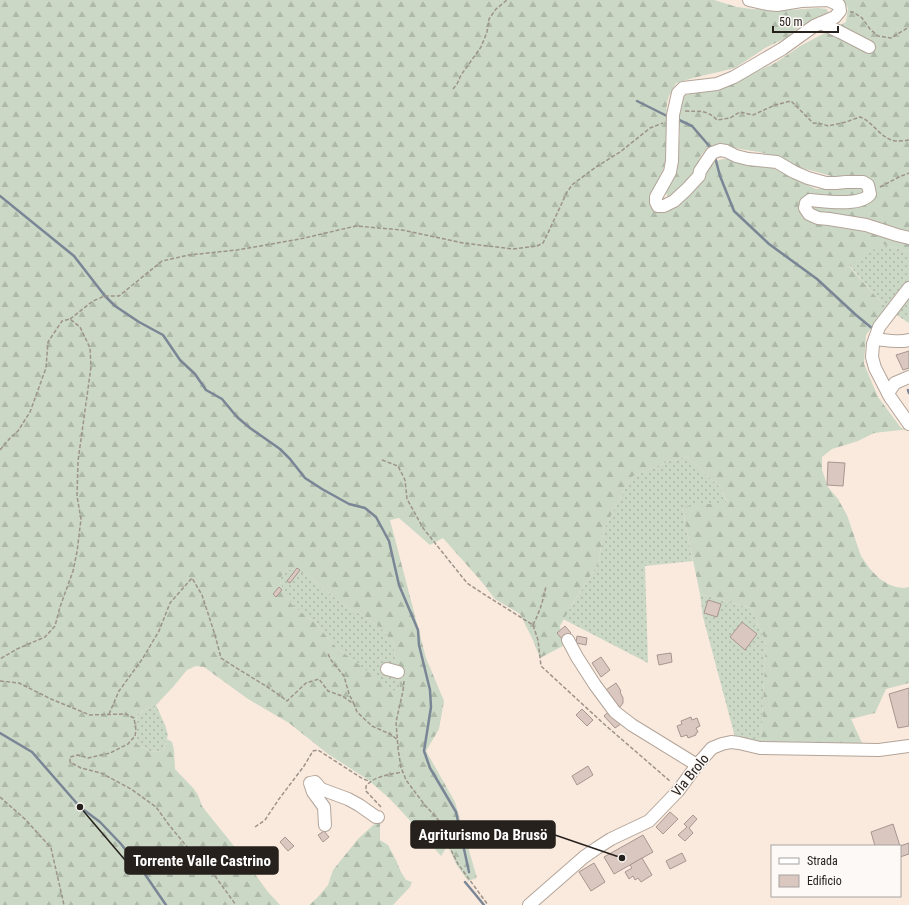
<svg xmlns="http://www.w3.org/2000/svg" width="909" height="905" font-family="'Roboto Condensed',sans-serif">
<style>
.grass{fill:url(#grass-dots)}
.forest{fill:url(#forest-firs);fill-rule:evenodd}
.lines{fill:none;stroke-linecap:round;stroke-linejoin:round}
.stream{stroke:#7a8696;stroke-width:2.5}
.building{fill:#dac7c0;stroke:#a7958f}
.minor-casing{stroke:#b3a499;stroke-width:14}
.path{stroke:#9e938a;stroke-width:1.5;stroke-dasharray:4 2;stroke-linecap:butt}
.minor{stroke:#fff;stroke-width:12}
.labels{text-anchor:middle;stroke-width:3;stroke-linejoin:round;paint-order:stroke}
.street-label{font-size:14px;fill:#27211d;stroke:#fdf9f7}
.leader{fill:none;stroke:#27211d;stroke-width:1.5}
.callout-dot{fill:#27211d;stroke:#fdf9f7;stroke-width:1.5}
.callout{fill:#27211d;stroke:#27211d;stroke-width:1.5}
.callout-label{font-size:15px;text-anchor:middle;font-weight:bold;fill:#fff}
</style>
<defs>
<pattern id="grass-dots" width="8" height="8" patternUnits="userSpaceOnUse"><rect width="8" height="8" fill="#cad8c5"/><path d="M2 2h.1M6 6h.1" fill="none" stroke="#aeb9a9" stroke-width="1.8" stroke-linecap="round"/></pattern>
<pattern id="forest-firs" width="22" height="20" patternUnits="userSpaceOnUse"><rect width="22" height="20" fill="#cad8c5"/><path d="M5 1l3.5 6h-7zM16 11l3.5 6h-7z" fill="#aeb9a9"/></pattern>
</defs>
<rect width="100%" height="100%" fill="#faeadd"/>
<g class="grass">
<polygon points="882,244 909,252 909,323 886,308 849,265"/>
<polygon points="687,457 721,488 727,503 682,507 693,561 645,566 648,663 563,619 598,564 604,529 631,477 669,461"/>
<polygon points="292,569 307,575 345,606 363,615 381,628 393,643 400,688 393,692 336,647 326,636 317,624 294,607 286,597 280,582 282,572"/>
<polygon points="700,594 751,608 766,642 761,742 735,737 703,617"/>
<polygon points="156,705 165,725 168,735 163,751 151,752 137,744 136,739 137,730 136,715 152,706"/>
</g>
<g class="forest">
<path d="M0,0H714L737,7L752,9L790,10L818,8L827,9L828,13L820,19L799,27L786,38L765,48L735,68L693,78L676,83C673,89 668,96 667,103C665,121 668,139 666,156C663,173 657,191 652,208L692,190L702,181L707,168L716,161L723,159H728L771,167L816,189L862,188L865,192V194L803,205L832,223L909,244V252L882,244L849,266L886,308L866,335L864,364L878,397L901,428L909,429L874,433L858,441L832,449L822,457V470L828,487L838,499L847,515L861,556L870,569L880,579L888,584L896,587L904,588L909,587V683L886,689L875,713L851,719L863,745L761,742L766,642L751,608L700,594L682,507L727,502L721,488L687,457L669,461L631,477L604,529L598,564L573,603L560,626L563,646L540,658L533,640L520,614L495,599L481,581L443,538L430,545L399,518L390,520L426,658L444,701L439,729L426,751L455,802L477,878L468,881L456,864L448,845L441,856L405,815L389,798L367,779L328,754L289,723L248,699L204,667L196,666L187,670L173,687L156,705L152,706L136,715L137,730L136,739L137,744L151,752L163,751L167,739L172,742L174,750L175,769L194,789L198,795L202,806L209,815L238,851L268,892L280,905H0ZM292,569L307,575L345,606L363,615L381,628L393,643L400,688L393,691L336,647L326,636L317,624L294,607L286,597L280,582L283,572Z"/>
<polygon points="843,0 909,0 909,234 823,213 817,211 813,209 815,205 859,207 874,199 875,187 872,181 859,176 835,177 795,166 779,157 759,152 722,146 715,145 707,148 700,157 698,170 688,179 682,187 670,197 667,196 666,190 677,156 680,135 678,113 685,95 695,93 717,90 775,63 802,45 846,22 848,8"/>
<polygon points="380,819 380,840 388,845 396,860 401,872 406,880 412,882 410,887 393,905 309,905 317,898 328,885 333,870 358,839"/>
</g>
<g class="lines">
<g class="stream">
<polyline points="637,101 669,117"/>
<polyline points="677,119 692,126 711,148"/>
<polyline points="715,157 720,176 734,211 769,244 817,279 856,315 873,329"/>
<polyline points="0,196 74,256 105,296 115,306 139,322 163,335 180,360 195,374 206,390 222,399 237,417 250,428 280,449 290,459 305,478 322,489 349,504 365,508 376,517 389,541 399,585 418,630 419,645 430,690 431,707 424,751 430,768 456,812 469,872"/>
<polyline points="908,390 909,393"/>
<polyline points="0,733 32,752 80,807 100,822 121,844 142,870 166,905"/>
<polyline points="465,882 475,894 484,905"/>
</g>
</g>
<g class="building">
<polygon points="909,351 909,368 903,370 896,355"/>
<polygon points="828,462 845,463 843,486 827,485"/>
<polygon points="297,568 300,570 290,583 287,581"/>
<polygon points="279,587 282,590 276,597 273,594"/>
<polygon points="708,600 721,604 717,617 704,613"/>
<polygon points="742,622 757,634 745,650 730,637"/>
<polygon points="565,626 571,633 563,640 557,633"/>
<polygon points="577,636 587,638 586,645 576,643"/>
<polygon points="671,653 672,662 659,665 657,655"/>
<polygon points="601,657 610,670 601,677 592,663"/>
<polygon points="616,683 621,691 620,692 623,698 623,703 620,707 617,704 614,707 603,692"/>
<polygon points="909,688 909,726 898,728 889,694"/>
<polygon points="582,709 593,720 587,726 576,715"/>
<polygon points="609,711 621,724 615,728 604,716"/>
<polygon points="691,717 692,720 697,718 700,726 696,728 698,732 696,733 696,735 688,738 687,735 681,737 677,726 682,724 681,721"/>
<polygon points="588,766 593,775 577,785 572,776"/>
<polygon points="670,812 678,819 663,834 656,827"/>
<polygon points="693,815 697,819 689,828 693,833 685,841 678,835 687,827 684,824"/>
<polygon points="893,824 900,846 909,843 909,854 900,857 900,846 875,846 871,832"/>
<polygon points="324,831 329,837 323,842 318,835"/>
<polygon points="643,835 653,852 614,874 604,857"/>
<polygon points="285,837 294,846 288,851 280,842"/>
<polygon points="682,853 686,861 670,869 666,861"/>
<polygon points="642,858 652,875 641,882 638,878 635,880 633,876 629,879 625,872 632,868 630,865"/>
<polygon points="594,863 605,882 591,891 579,872"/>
</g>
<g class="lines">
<defs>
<g id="minor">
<path d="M749,0L767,4L777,5L801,1L828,0L839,5L840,11L835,17L814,26L782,49L734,77L717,84L683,88L678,93L673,115L672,161L670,172L656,197V202L658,206H664L674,201L686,190L699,176L700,171L712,153L720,150L726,151L736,156L748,159L777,162L794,172L808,178L826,183H836L846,182H863L868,185L870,194C861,207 824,201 810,200L806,203L805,208L809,214L818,218L829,219L866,225L897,235L909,238"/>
<polyline points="821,23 840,32 869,47"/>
<polyline points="909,288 879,327 873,344 872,357 875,368 890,397 909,424"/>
<path d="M875,339C885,340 899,343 909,340"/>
<polyline points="888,393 895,383 909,377"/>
<polyline points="568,640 577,657 595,685 615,712 632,725 697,765"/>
<polyline points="387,669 398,672"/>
<polyline points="325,825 324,807 313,792 310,783 315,782 321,789 348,799 359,805 376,817 378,817"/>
<polyline points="529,905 584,857 597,848 611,839 649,821 678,791 697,765 712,748 722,744 731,742 739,743 760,748 879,750 909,746"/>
</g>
</defs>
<use href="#minor" class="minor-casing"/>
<g class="path">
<polyline points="850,12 853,12 862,18 870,29 878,36 891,38 909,27"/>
<polyline points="453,89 457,84 461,75 481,47 487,32 489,19 496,9 507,0"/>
<path d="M685,111C700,112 706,109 717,120L730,118L740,112L753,115L775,105L791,101L813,123L823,124L828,126L846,122L860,117C874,122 880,139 896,141C900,141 905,141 909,140"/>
<polyline points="880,187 899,177 909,173"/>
<polyline points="70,319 93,301 105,296 119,296 162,261 189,255 237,250 300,239 356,226 402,230 463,243 513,249 537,246 543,243 548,233 567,192 573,184 596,167 620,152 650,128 663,123"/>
<polyline points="0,450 11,437 18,431 30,412 46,368 48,342 62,321 70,319 80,327 90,348 91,367 78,461 77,496 81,519 77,552 73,571 60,607 55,626 45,637 17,649 0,659"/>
<polyline points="382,460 398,466 405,480 407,499 423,528 467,583 482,593 533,625 538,640 541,666 604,724 671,782"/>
<path d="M533,625C540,611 543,601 546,586"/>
<polyline points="328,654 331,660 344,676 349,694 354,704"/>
<polyline points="0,681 19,683 51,699 90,715 126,714 134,718 136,730 135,736 128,744 110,753 88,758 78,755 70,757 70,762 81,768 101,773 131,789 156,807 169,825 193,854 212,872 236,905"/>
<polyline points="404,681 403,691 396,722 398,748 401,768 403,772 406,780 424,804 440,822 448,844 458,864 488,905"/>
<path d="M109,714L119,691L143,658L159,631L170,603L192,578L202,595L215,635L221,658C243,673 267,685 287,701L306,683L319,679L328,691L342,696L354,704L357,712L372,726L390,734L398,740"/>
<polyline points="0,797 26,820 51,848 64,905"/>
<path d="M381,807L366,791V786C374,776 391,774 403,772"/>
<polyline points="255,827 265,820 279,799 304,766 313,751 318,750 363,779 369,781"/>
</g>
<use href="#minor" class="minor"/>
</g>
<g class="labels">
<g class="street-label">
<text transform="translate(690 775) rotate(-51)" y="5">Via Brolo</text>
</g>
</g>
<path class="leader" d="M622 858L555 835M80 807L125 860"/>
<g class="callout-dot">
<circle cx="622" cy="858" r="4"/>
<circle cx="80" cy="807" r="4"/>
</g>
<g class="callout">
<rect x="411" y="821" width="144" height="27" rx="4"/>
<rect x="125" y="847" width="153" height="27" rx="4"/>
</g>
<g class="callout-label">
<text x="483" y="840">Agriturismo Da Brusö</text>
<text x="202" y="866">Torrente Valle Castrino</text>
</g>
<rect x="771" y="845" width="130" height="52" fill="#fdf9f7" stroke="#a7a3a0"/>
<rect x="779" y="858" width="20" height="6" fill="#ffffff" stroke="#a7a3a0"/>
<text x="807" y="865" font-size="12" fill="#27211d">Strada</text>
<rect x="779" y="875" width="20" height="12" fill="#dac7c0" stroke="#a7a3a0"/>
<text x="807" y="885" font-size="12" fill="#27211d">Edificio</text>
<path d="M773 26v6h65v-6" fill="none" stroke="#27211d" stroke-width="2"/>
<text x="779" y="26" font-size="12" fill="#27211d" stroke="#fdf9f7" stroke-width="3" paint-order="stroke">50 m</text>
</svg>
